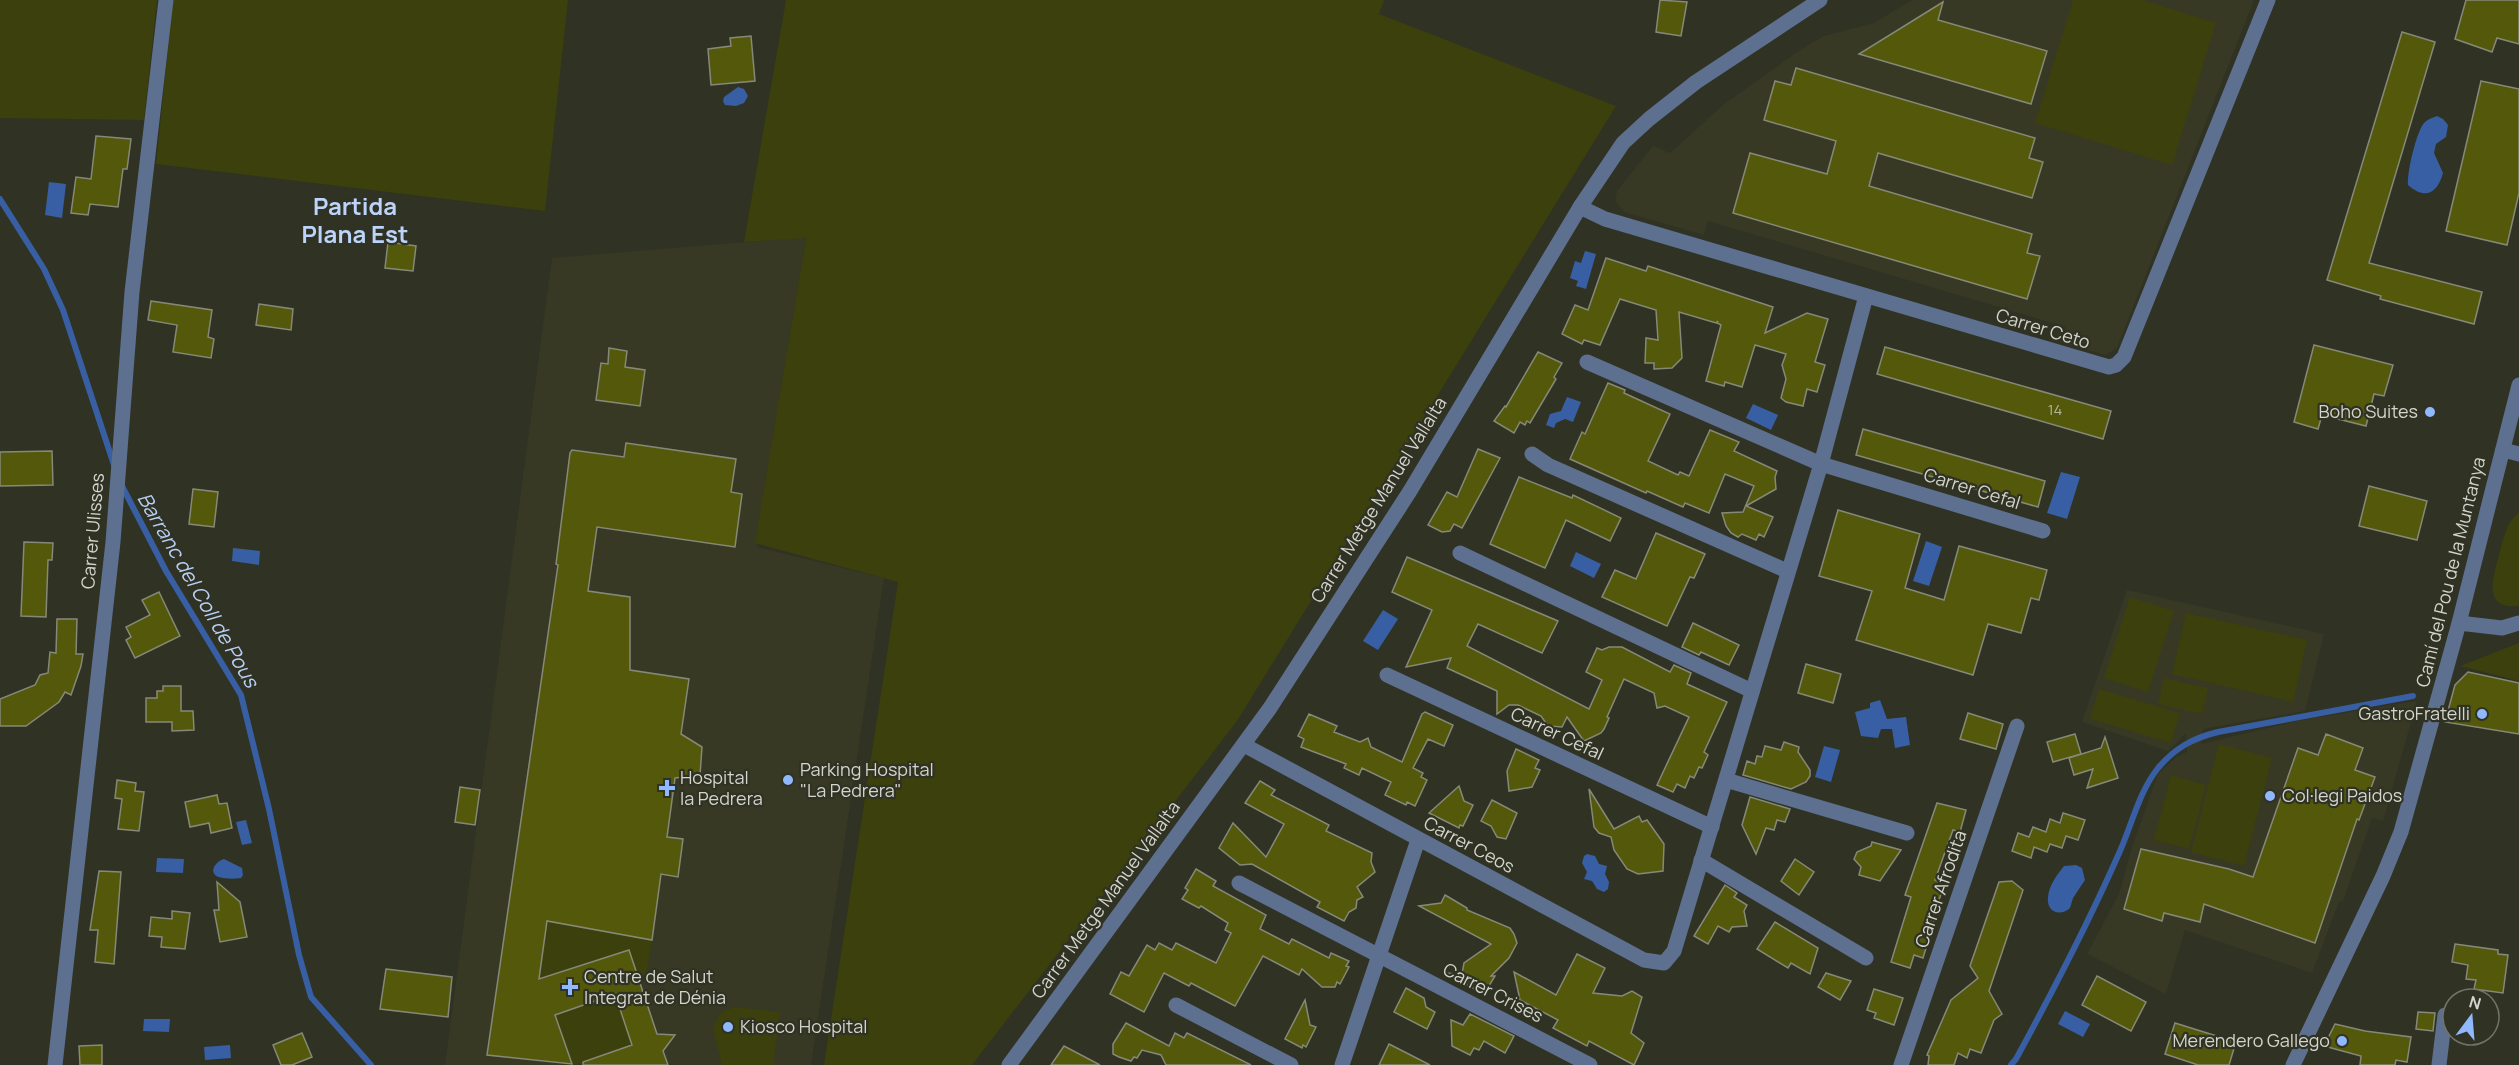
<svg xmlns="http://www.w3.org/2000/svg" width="2519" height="1065" font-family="Manrope,sans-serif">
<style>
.built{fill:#373924}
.green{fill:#3b400d}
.water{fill:#385fa3}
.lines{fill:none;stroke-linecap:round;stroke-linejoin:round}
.stream{stroke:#385fa3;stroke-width:6}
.building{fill:#53580a;stroke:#868978;stroke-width:1.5}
.minor{stroke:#5e708f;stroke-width:15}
.poi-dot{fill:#90b8fd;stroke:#303224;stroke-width:2}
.labels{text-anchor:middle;stroke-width:4.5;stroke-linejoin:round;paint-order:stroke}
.number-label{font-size:15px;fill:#b3b59b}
.street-label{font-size:18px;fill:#d3d4cb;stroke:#303224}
.poi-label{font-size:18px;fill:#d3d4cb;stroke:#303224;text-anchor:start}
.water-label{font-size:20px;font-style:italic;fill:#b9d0f7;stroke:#303224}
.district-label{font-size:24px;font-weight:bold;fill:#bcd3fa;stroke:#303224}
</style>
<rect width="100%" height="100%" fill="#303224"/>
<g class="built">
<polygon points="1912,0 2254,0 2117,348 2105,355 2062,343 2066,327 1708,221 1704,235 1624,212 1615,201 1617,191 1653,146 1670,153 1723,105 1800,50 1824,36 1874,23"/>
<polygon points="806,237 756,543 757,547 884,578 811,1065 445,1065 552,258"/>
<polygon points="2127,590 2324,634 2305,711 2203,729 2201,744 2297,721 2417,701 2383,821 2372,818 2343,901 2339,902 2312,973 2185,930 2166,994 2087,954 2119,894 2132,847 2158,774 2175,758 2187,752 2186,733 2168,751 2082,722"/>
</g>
<g class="green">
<polygon points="0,0 157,0 144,120 0,118"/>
<polygon points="173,0 568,0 545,211 156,164"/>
<polygon points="786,0 1384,0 1379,14 1616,106 1237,721 972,1065 824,1065 898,582 755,543 806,238 744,242"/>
<polygon points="2073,0 2143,0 2216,23 2172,165 2035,123"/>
<path d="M2519,513V606C2482,610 2493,577 2499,555C2503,541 2506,521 2519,513Z"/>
<polygon points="2130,597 2174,611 2148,692 2104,678"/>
<polygon points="2186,613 2307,640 2293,702 2172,674"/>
<polygon points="2519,643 2519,681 2460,666"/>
<polygon points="2164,678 2208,688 2202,714 2158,704"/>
<polygon points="2099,689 2180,713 2171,743 2090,719"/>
<polygon points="2219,744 2272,758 2244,866 2191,852"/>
<polygon points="2171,775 2206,785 2189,849 2154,840"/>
<polygon points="547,921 652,940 646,975 638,977 629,950 539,979"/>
<polygon points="615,994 632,1045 573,1065 555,1015"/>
<polygon points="734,1007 780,1012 773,1065 722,1065 713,1028 720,1013"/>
</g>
<g class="water">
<polygon points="738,87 744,89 748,96 744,103 736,106 725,105 723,101 724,97"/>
<path d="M2437,116L2443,119L2448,125L2446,137L2436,144L2434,153L2443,173C2437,194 2425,200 2408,185C2407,172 2416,133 2424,123C2428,119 2432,118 2437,116Z"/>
<polygon points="49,182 66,184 62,218 45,215"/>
<polygon points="1585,251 1596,254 1586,289 1576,286 1578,281 1570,278 1575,261 1581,263"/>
<polygon points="1567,397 1581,402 1573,422 1565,419 1556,423 1554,428 1546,425 1550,414 1561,411"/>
<polygon points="1753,404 1778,415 1771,430 1746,418"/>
<polygon points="2061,472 2080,477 2067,519 2047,513"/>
<polygon points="1926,541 1942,547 1929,586 1913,581"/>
<polygon points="233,548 260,551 259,565 232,561"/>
<polygon points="1576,552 1601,564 1594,578 1570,566"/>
<polygon points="1383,610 1398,619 1378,650 1363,641"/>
<polygon points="1880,700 1887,719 1906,717 1910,745 1895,748 1892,729 1881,729 1878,738 1861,736 1855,712 1870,708 1870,703"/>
<polygon points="1824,746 1840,750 1831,782 1815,777"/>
<polygon points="246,820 252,843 242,845 236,822"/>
<polygon points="1587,854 1595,856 1599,864 1607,866 1605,874 1609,882 1608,889 1604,892 1597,889 1592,881 1584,879 1587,872 1582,863 1584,856"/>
<polygon points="157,858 184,859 183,873 156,872"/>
<path d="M224,859L242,868L243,875L241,878C235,879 225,879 219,877C207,873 216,861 224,859Z"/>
<path d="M2076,865L2082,868L2085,880L2073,898L2070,908C2060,917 2046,912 2048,897C2049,885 2057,875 2064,866Z"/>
<polygon points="2065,1011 2090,1024 2083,1037 2058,1024"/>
<polygon points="144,1019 170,1019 169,1032 143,1031"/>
<polygon points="230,1045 231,1058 205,1060 204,1047"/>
</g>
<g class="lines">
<g class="stream">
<polyline points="0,199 44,269 63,310 114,465"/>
<polyline points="122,486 166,571 241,695 269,809 299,955 311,997 371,1065"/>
<path d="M2011,1065L2016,1059C2053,991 2089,922 2120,851C2132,824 2139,792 2158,768C2175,748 2193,738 2218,732L2413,696"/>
</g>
</g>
<g class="building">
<polygon points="1660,0 1687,2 1681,36 1656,32"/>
<polygon points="2466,0 2519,0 2519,44 2497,38 2492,52 2455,39"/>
<polygon points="1943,2 1938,20 2047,51 2031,104 1859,54"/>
<polygon points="2402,32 2435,42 2369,263 2482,292 2474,324 2380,299 2381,296 2327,280"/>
<polygon points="751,36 755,81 711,85 708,49 731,46 730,38"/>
<polygon points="1796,68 2035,138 2029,158 2043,162 2032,198 1878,153 1869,186 2032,234 2027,253 2040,256 2027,299 1733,213 1750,153 1827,174 1836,141 1764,120 1775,81 1791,85"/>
<polygon points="2481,81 2519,89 2519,193 2507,245 2446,231"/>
<polygon points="96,136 131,139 127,169 123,169 118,207 90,204 88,215 71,213 76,177 91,179"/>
<polygon points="388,242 416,246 413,271 385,268"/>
<polygon points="1606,258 1646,271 1648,266 1773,307 1765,333 1807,313 1828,319 1815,362 1825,365 1817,392 1807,389 1803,406 1786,402 1781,398 1786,379 1782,365 1786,354 1755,345 1742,387 1725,382 1724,386 1706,381 1721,325 1717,323 1718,321 1716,323 1679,312 1682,358 1672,368 1654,369 1654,363 1645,363 1646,338 1658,340 1656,310 1620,299 1600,345 1584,340 1582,344 1562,334 1575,305 1588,310"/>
<polygon points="151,301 212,310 208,337 214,339 211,358 173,352 177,325 148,320"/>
<polygon points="259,304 293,309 291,330 256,325"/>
<polygon points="2314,345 2393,365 2384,396 2374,394 2366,426 2322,415 2318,429 2294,422"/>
<polygon points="1885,347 2111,411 2103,439 1877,374"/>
<polygon points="609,348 627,351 625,367 645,370 640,406 596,400 601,363 608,364"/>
<polygon points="1538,352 1562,363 1554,377 1556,379 1530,423 1527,421 1525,425 1520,422 1514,433 1494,421 1505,406 1506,407"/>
<polygon points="1608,383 1625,390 1624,393 1670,414 1648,461 1678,475 1680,472 1689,476 1710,430 1739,442 1734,451 1777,471 1775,477 1776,489 1746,506 1773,517 1764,537 1759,534 1756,540 1742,534 1738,537 1731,533 1726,526 1722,513 1743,512 1754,486 1725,474 1709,513 1685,503 1683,507 1647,491 1646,493 1570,459 1582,432 1585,434"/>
<polygon points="1863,429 2045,481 2038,507 1856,455"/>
<polygon points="626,443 736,459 731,492 742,494 735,547 597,527 588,591 630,597 630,670 689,679 681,734 702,747 700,775 675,778 667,837 683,839 678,877 661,874 652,940 547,921 539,979 629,950 657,1034 675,1035 663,1051 668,1065 583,1065 583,1062 632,1045 615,994 555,1015 572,1064 487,1055 558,565 556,564 570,453 572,450 624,457"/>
<polygon points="1478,449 1500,458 1462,528 1454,524 1450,531 1442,532 1428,525 1447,492 1457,497"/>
<polygon points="52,451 53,485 0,486 0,452"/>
<polygon points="1519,477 1572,498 1573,495 1621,518 1610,541 1566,520 1545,568 1490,544"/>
<polygon points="2369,486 2427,501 2417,540 2359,526"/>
<polygon points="193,489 218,492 214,527 189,524"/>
<polygon points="1838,510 1920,534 1905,588 1944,600 1959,546 2047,570 2039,600 2031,598 2021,633 1988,624 1973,675 1856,640 1872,591 1819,576"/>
<polygon points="1656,533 1705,554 1694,578 1690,577 1667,626 1602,597 1615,570 1636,579"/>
<polygon points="24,542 53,543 52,560 48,560 46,617 21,616"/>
<polygon points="1407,557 1558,621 1542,653 1478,624 1467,646 1589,709 1602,680 1586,672 1597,648 1602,650 1609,647 1622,647 1670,672 1674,665 1691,673 1687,684 1727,702 1704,752 1708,755 1702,768 1699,767 1694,778 1690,776 1685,788 1677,784 1673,792 1657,785 1689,717 1665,706 1657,708 1654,693 1624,679 1607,717 1609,718 1604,729 1601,733 1584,741 1567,717 1562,727 1548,726 1541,716 1518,705 1509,705 1497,714 1497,691 1447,668 1451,658 1406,667 1432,610 1392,592"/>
<polygon points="159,592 180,636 135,658 126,640 131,637 126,627 150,615 142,600"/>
<polygon points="57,619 77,619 76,654 83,654 81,666 71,695 65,692 59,702 26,726 0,726 0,699 35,685 40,675 48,673 50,652 56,653"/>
<polygon points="1693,623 1739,645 1729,665 1701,652 1699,655 1682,647"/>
<polygon points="1806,664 1841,674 1833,703 1798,693"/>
<polygon points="2468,672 2519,683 2519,734 2445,722 2455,685"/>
<polygon points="163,686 181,686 181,711 193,711 194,730 172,731 172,722 146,722 146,698 157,698 157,691 163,691"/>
<polygon points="1425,712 1453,725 1444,746 1428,739 1413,768 1423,773 1421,777 1427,780 1415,806 1407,802 1406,805 1385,795 1391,782 1362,768 1359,775 1344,768 1346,764 1301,747 1304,739 1298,736 1309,714 1337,726 1334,732 1360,742 1368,738 1371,747 1402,762 1422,714"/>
<polygon points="1968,713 2003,724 1996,749 1960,739"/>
<polygon points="2075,734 2081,754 2053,762 2047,742"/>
<polygon points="2326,734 2363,748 2355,770 2375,777 2359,820 2357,819 2315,943 2204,904 2200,922 2164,913 2162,921 2124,909 2141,849 2229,869 2253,877 2298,748 2318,755"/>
<polygon points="2105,737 2118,778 2087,788 2093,769 2074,775 2069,758 2101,748"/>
<polygon points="1784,742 1799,747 1798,752 1810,770 1810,776 1806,782 1791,789 1743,775 1747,761 1755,764 1757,756 1762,757 1765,746 1781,750"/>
<polygon points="1516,749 1539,760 1535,768 1540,770 1532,787 1509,791 1507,771"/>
<polygon points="117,780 136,783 135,791 144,792 139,831 118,829 122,799 115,798"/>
<polygon points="1260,781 1275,790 1271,795 1329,825 1326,831 1372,853 1371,862 1375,872 1357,887 1363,897 1357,900 1356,908 1349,912 1344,921 1317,907 1320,902 1252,864 1240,865 1219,848 1233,823 1266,857 1284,824 1245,803"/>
<polygon points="1459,786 1464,801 1473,805 1463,826 1460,825 1459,828 1429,813"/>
<polygon points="460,787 480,790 475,825 455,822"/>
<polygon points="1589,789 1614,829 1639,816 1642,822 1647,820 1664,844 1663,871 1638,874 1627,869 1614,850 1611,837 1599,833 1594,827"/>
<polygon points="217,795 219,804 227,803 232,828 211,833 209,823 190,827 185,802"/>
<polygon points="1750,797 1790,809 1785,822 1777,820 1774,830 1766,828 1756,854 1742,825"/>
<polygon points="1492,800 1517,813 1506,839 1497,837 1491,826 1481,821"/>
<polygon points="1937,803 1966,810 1960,832 1953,830 1935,880 1945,883 1932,920 1934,921 1923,958 1914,955 1910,968 1891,962 1911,897 1905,895"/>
<polygon points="2063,813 2085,820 2078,840 2066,836 2062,848 2050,844 2047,852 2034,847 2031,858 2012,851 2018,833 2029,837 2033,827 2046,832 2050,819 2060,823"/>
<polygon points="1872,842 1901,850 1880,881 1859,875 1861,867 1854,859 1857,852 1871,846"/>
<polygon points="1795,859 1814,872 1799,895 1781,881"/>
<polygon points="1196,869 1216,881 1213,886 1266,915 1260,929 1289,944 1292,939 1329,958 1331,953 1349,961 1346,966 1349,967 1340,984 1337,982 1335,987 1322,987 1302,969 1299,975 1263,956 1235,1006 1191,983 1189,986 1164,973 1144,1012 1110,994 1121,972 1129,976 1147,945 1155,950 1159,943 1172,950 1176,943 1216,963 1231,933 1225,930 1228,923 1201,906 1199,908 1182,899 1188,890 1185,888"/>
<polygon points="99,871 121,872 114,964 95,962 98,930 90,930"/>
<polygon points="2012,881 2023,890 1989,991 2002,1014 1994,1020 1981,1053 1970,1049 1967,1058 1958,1053 1954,1065 1928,1065 1929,1056 1927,1055 1951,1000 1978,978 1970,966 1999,882"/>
<polygon points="217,882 240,902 247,937 220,942 214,910 219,910"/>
<polygon points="1725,885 1737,893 1734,897 1747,905 1744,911 1747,926 1732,927 1729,932 1718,926 1708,944 1694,936"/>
<polygon points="1445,895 1467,908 1467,910 1510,928 1514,934 1517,943 1509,958 1491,976 1495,976 1484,994 1444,973 1462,974 1464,963 1491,944 1419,906 1441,903"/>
<polygon points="172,911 190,913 185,949 161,947 162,937 149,936 151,917 172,919"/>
<polygon points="1775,922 1818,948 1810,974 1791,963 1788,968 1757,949"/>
<polygon points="2455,944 2498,950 2498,954 2508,955 2503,993 2474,989 2476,980 2466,979 2468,965 2452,962"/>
<polygon points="1577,954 1605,968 1593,993 1622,996 1632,991 1642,997 1631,1033 1644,1043 1634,1065 1589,1041 1587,1046 1553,1028 1558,1020 1520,1000 1514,972 1556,995"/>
<polygon points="386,969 452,977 448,1017 380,1009"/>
<polygon points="1826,973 1851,981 1840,1000 1818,987"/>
<polygon points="2097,976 2146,1002 2131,1031 2082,1005"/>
<polygon points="1406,988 1424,998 1426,1007 1435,1012 1427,1029 1394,1012"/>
<polygon points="1874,989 1903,998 1894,1025 1874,1018 1876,1013 1867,1010"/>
<polygon points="1305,1000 1310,1025 1316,1027 1306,1047 1303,1045 1302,1048 1285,1039"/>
<polygon points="2418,1012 2435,1013 2433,1031 2416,1029"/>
<polygon points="1470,1014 1514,1036 1505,1053 1484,1041 1479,1050 1474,1048 1470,1055 1452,1046 1451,1020 1463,1025"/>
<polygon points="1126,1023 1169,1046 1175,1033 1184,1038 1187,1033 1251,1065 1166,1065 1161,1055 1142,1050 1137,1058 1134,1057 1131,1061 1119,1057 1113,1054 1113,1044"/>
<polygon points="2175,1023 2236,1042 2229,1065 2198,1065 2165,1054"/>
<polygon points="2335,1024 2365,1031 2411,1037 2407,1062 2396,1060 2395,1065 2360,1065 2361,1056 2324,1046"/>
<polygon points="302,1033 312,1057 292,1065 281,1065 273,1045"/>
<polygon points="1389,1044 1430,1065 1379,1065"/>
<polygon points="102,1045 102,1065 80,1065 79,1046"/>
<polygon points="1064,1046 1100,1065 1051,1065"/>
</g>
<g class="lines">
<g class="minor">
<polyline points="1580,207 1605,219 2109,367 2116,365 2124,357 2268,0"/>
<polyline points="1587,362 1821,464 2043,531"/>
<polyline points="2503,450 2519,454"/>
<polyline points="1532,454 1548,465 1787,571"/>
<polyline points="1460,553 1752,691"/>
<polyline points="2459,623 2502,628 2519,623"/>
<polyline points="1387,675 1712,827"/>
<polyline points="1244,745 1644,960 1664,963 1674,951 1821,464 1866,296"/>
<polyline points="1726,780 1907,833"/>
<polyline points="1701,860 1866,958"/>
<polyline points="1239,883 1590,1065"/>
<polyline points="1176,1005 1291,1065"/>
<polyline points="55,1065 113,542 132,292 166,0"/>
<polyline points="1009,1065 1270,708 1410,491 1580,207 1623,143 1649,119 1696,82 1820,0"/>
<polyline points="1342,1065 1418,840"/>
<polyline points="1901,1065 2017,726"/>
<polyline points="2293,1065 2383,876 2401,832 2459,623 2519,385"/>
<polyline points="2439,1065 2445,1015"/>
</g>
</g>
<g class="poi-dot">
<circle cx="2430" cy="412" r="6"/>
<circle cx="2482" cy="714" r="6"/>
<circle cx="788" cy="780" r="6"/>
<path d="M664 779h6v6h6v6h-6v6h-6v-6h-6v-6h6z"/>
<circle cx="2270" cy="796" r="6"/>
<path d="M567 978h6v6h6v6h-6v6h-6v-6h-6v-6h6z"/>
<circle cx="728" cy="1027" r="6"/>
<circle cx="2342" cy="1041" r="6"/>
</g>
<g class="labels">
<g class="number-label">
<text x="2055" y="415">14</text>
</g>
<g class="street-label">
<text transform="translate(2043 329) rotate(17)" y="6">Carrer Ceto</text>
<text transform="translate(1972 489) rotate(17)" y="6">Carrer Cefal</text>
<text transform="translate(1379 500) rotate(-58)" y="6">Carrer Metge Manuel Vallalta</text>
<text transform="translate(93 531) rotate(-85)" y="6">Carrer Ulisses</text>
<text transform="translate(2451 572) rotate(-76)" y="6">Camí del Pou de la Muntanya</text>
<text transform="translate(1557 734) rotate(25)" y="6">Carrer Cefal</text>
<text transform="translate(1469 845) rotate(28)" y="6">Carrer Ceos</text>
<text transform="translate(1941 889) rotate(-71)" y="6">Carrer Afrodita</text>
<text transform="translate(1106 900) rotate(-54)" y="6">Carrer Metge Manuel Vallalta</text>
<text transform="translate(1493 993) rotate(27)" y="6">Carrer Crises</text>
</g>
<g class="poi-label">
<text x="2418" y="418" text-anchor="end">Boho Suites</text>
<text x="2470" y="720" text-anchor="end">GastroFratelli</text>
<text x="800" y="776">Parking Hospital<tspan x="800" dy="21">"La Pedrera"</tspan></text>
<text x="680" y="784">Hospital<tspan x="680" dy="21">la Pedrera</tspan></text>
<text x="2282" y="802">Col·legi Paidos</text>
<text x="584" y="983">Centre de Salut<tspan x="584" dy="21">Integrat de Dénia</tspan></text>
<text x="740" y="1033">Kiosco Hospital</text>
<text x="2330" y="1047" text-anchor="end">Merendero Gallego</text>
</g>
<g class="water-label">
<text transform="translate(198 590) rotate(60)" y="7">Barranc del Coll de Pous</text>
</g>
<g class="district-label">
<text x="355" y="215">Partida<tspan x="355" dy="28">Plana Est</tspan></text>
</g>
</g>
<g transform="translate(2471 1017) rotate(16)"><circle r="28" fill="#303224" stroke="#717367" stroke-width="1.5"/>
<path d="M0-4.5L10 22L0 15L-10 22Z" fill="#90b8fd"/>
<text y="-9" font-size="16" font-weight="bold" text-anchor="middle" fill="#d3d4cb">N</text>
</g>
</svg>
